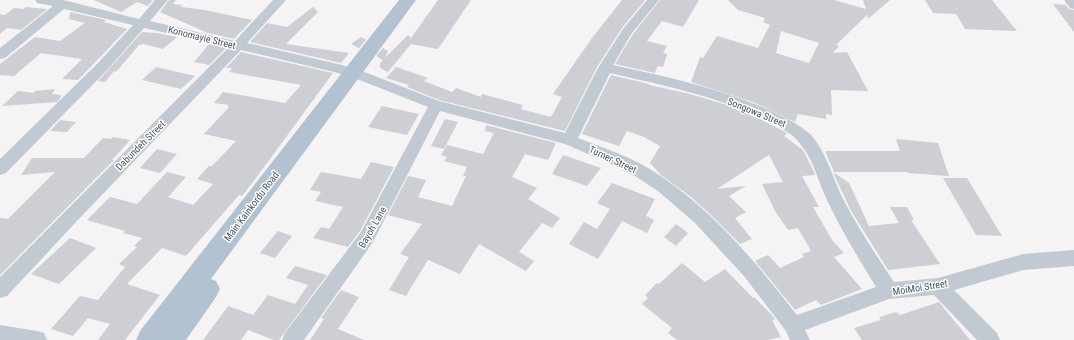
<svg xmlns="http://www.w3.org/2000/svg" width="1074" height="340" font-family="'Roboto Condensed',sans-serif">
<style>
.building{fill:#cdcfd5;fill-rule:evenodd}
.lines{fill:none;stroke-linecap:round;stroke-linejoin:round}
.street{fill:#c1cad2;fill-rule:evenodd}
.primary{fill:#b3c2d1;fill-rule:evenodd}
.labels{text-anchor:middle;stroke-width:3;stroke-linejoin:round;paint-order:stroke}
.street-label{font-size:10px;fill:#4a5661;stroke:#fff}
</style>
<rect width="100%" height="100%" fill="#f5f3f3"/>
<g class="building">
<polygon points="94,0 153,0 148,6 137,2 121,12"/>
<polygon points="169,0 176,0 173,4 182,5 181,7 205,10 252,20 234,39 208,33 160,12"/>
<polygon points="438,0 471,0 438,49 411,44 388,72 380,68 380,63 383,60 376,56 383,48 388,51 385,58 408,35 411,38"/>
<polygon points="622,0 645,0 622,28 597,67 565,131 439,100 407,87 409,85 386,78 396,67 428,78 424,81 452,92 456,88 481,97 482,94 523,105 521,109 551,117 562,97 553,94 592,38"/>
<polygon points="660,0 699,0 683,27 662,21 647,41 667,46 663,53 667,54 663,67 658,66 655,73 615,64 633,34"/>
<path d="M728,0H834L866,9L863,0H890L868,19L867,15L836,45L839,46L833,53L847,52L868,91L831,90L832,115L826,114V119L798,114L795,122L753,102L691,82L700,57L703,58L717,36L758,48L770,25L763,22L765,18L738,10ZM781,31L819,43L809,63L776,53Z"/>
<polygon points="925,0 992,0 1017,31 965,29 956,14 933,13"/>
<polygon points="1053,4 1066,5 1069,9 1074,10 1074,32"/>
<polygon points="26,7 47,9 21,30 7,28 0,34 0,14 5,15 14,8 23,9"/>
<polygon points="313,7 318,12 286,44 349,53 341,63 250,42 267,23 287,27"/>
<polygon points="70,12 106,20 104,22 127,29 78,80 62,79 82,59 41,53 14,76 0,75 0,64 35,37 60,41 85,23 69,19"/>
<polygon points="142,32 157,33 177,37 163,49 143,44 139,45 116,72 114,71 105,82 98,81"/>
<polygon points="361,37 366,40 359,48 351,44"/>
<polygon points="209,44 226,48 209,65 194,62"/>
<polygon points="241,52 333,73 256,178 242,196 239,195 186,256 162,248 127,284 160,295 125,340 98,340 110,324 88,318 73,336 51,329 80,296 98,300 125,267 119,264 137,247 134,246 142,238 123,233 125,231 87,220 110,197 137,204 167,172 186,177 168,197 193,205 213,184 197,179 209,166 212,166 236,141 204,134 229,107 227,107 229,105 214,103 223,92 285,103 301,85 229,72 232,68 226,68"/>
<polygon points="156,67 195,76 181,89 142,80"/>
<polygon points="611,75 649,84 649,85 686,93 724,104 760,119 787,133 784,136 803,150 814,172 815,175 802,176 819,207 813,207 832,240 844,253 834,257 862,289 821,305 816,300 795,310 755,261 768,255 780,268 804,257 802,254 811,251 798,228 788,230 775,211 762,184 783,182 769,155 717,189 746,186 729,196 746,212 735,218 752,239 740,244 711,215 691,197 661,175 650,163 660,146 644,137 627,131 619,146 582,134"/>
<polygon points="55,89 52,94 61,95 61,97 57,102 2,106 18,91 34,93 35,91"/>
<polygon points="382,106 419,114 407,135 368,127"/>
<polygon points="445,119 458,122 444,149 431,146"/>
<polygon points="60,120 76,122 67,132 50,131"/>
<polygon points="486,125 556,143 548,160 525,154 512,177 537,188 528,199 560,218 552,228 542,223 519,252 534,261 526,271 479,244 460,274 428,260 406,296 389,290 409,257 400,254 422,224 388,215 408,176 426,180 418,197 452,206 466,176 463,176 467,167 444,161 447,157 441,155 447,145 483,154 494,133 485,131"/>
<polygon points="113,137 130,140 112,160 114,160 0,275 0,218 8,219 55,172 21,175 32,158 84,158 103,138 111,139"/>
<polygon points="896,139 938,143 949,176 908,173 907,172 834,172 825,151 900,151"/>
<polygon points="157,149 177,154 160,173 140,168"/>
<polygon points="563,155 601,168 587,186 552,174"/>
<polygon points="371,162 394,167 360,231 348,247 313,238 321,227 329,229 343,207 315,201 321,192 310,190 321,172 361,179"/>
<polygon points="833,172 849,183 869,226 899,223 890,207 907,207 914,220 911,220 940,264 888,270 850,209"/>
<polygon points="943,178 967,178 1002,236 976,235"/>
<polygon points="612,183 655,199 646,216 654,220 647,233 622,221 598,259 569,244 584,222 597,229 610,209 597,203"/>
<polygon points="676,224 688,233 676,246 664,237"/>
<polygon points="278,231 292,236 275,258 260,253"/>
<polygon points="70,238 96,248 59,284 31,274"/>
<polygon points="682,263 705,282 725,269 753,298 754,297 772,315 775,319 772,320 781,337 768,340 677,340 668,333 672,328 642,304 648,298 645,295 657,283 659,284"/>
<polygon points="295,266 327,275 279,340 274,340 248,330 241,340 203,340 228,306 253,315 268,295 295,304 308,285 286,278"/>
<polygon points="341,290 359,297 338,329 364,340 310,340 324,319 321,318"/>
<polygon points="939,302 970,340 862,340 854,328 881,320 879,317 896,312 900,315"/>
</g>
<g class="lines">
<g class="street">
<path d="M35,0H63L139,19L155,0H168L150,21L235,41L273,0H286L247,43L342,65L367,73L439,101L565,133L598,68L623,29L647,0H659L632,33L613,65C667,77 721,88 771,111C786,118 800,124 812,136C827,154 833,179 843,199C858,228 876,255 894,282L938,278L1023,254L1074,250V266L1023,270L954,290L997,333L1000,340H977L934,295L889,299L805,330L810,340H790L786,331L744,276L695,223L658,191L635,176L609,163L565,144L440,111L373,242L304,340H282L285,333L361,232L428,107L357,79L334,72L241,50L76,222L7,296L0,298V277L229,47L144,28L108,69L6,173L0,175V159L98,63L133,25L64,9L5,58L0,59V48L53,6L37,3ZM610,73C661,85 713,95 761,118C776,125 791,131 801,145C814,160 818,182 827,200C841,230 859,259 876,287L797,315C754,260 708,204 648,168C626,155 601,147 578,138Z"/>
<polygon points="1064,0 1074,0 1074,9 1070,8"/>
<polygon points="0,325 37,331 44,333 47,340 0,340"/>
</g>
<polygon class="primary" points="399,0 416,0 211,279 216,281 220,289 216,297 186,340 136,340 140,331"/>
</g>
<g class="labels">
<g class="street-label">
<text transform="translate(202 37) rotate(14)" y="4">Konomayie Street</text>
<text transform="translate(757 112) rotate(22)" y="4">Songowa Street</text>
<text transform="translate(140 145) rotate(-45)" y="4">Dabundeh Street</text>
<text transform="translate(613 159) rotate(25)" y="4">Turner Street</text>
<text transform="translate(251 206) rotate(-53)" y="4">Main Kainkordu Road</text>
<text transform="translate(372 227) rotate(-60)" y="4">Bayoh Lane</text>
<text transform="translate(920 287) rotate(-9)" y="4">MoiMoi Street</text>
</g>
</g>
</svg>
